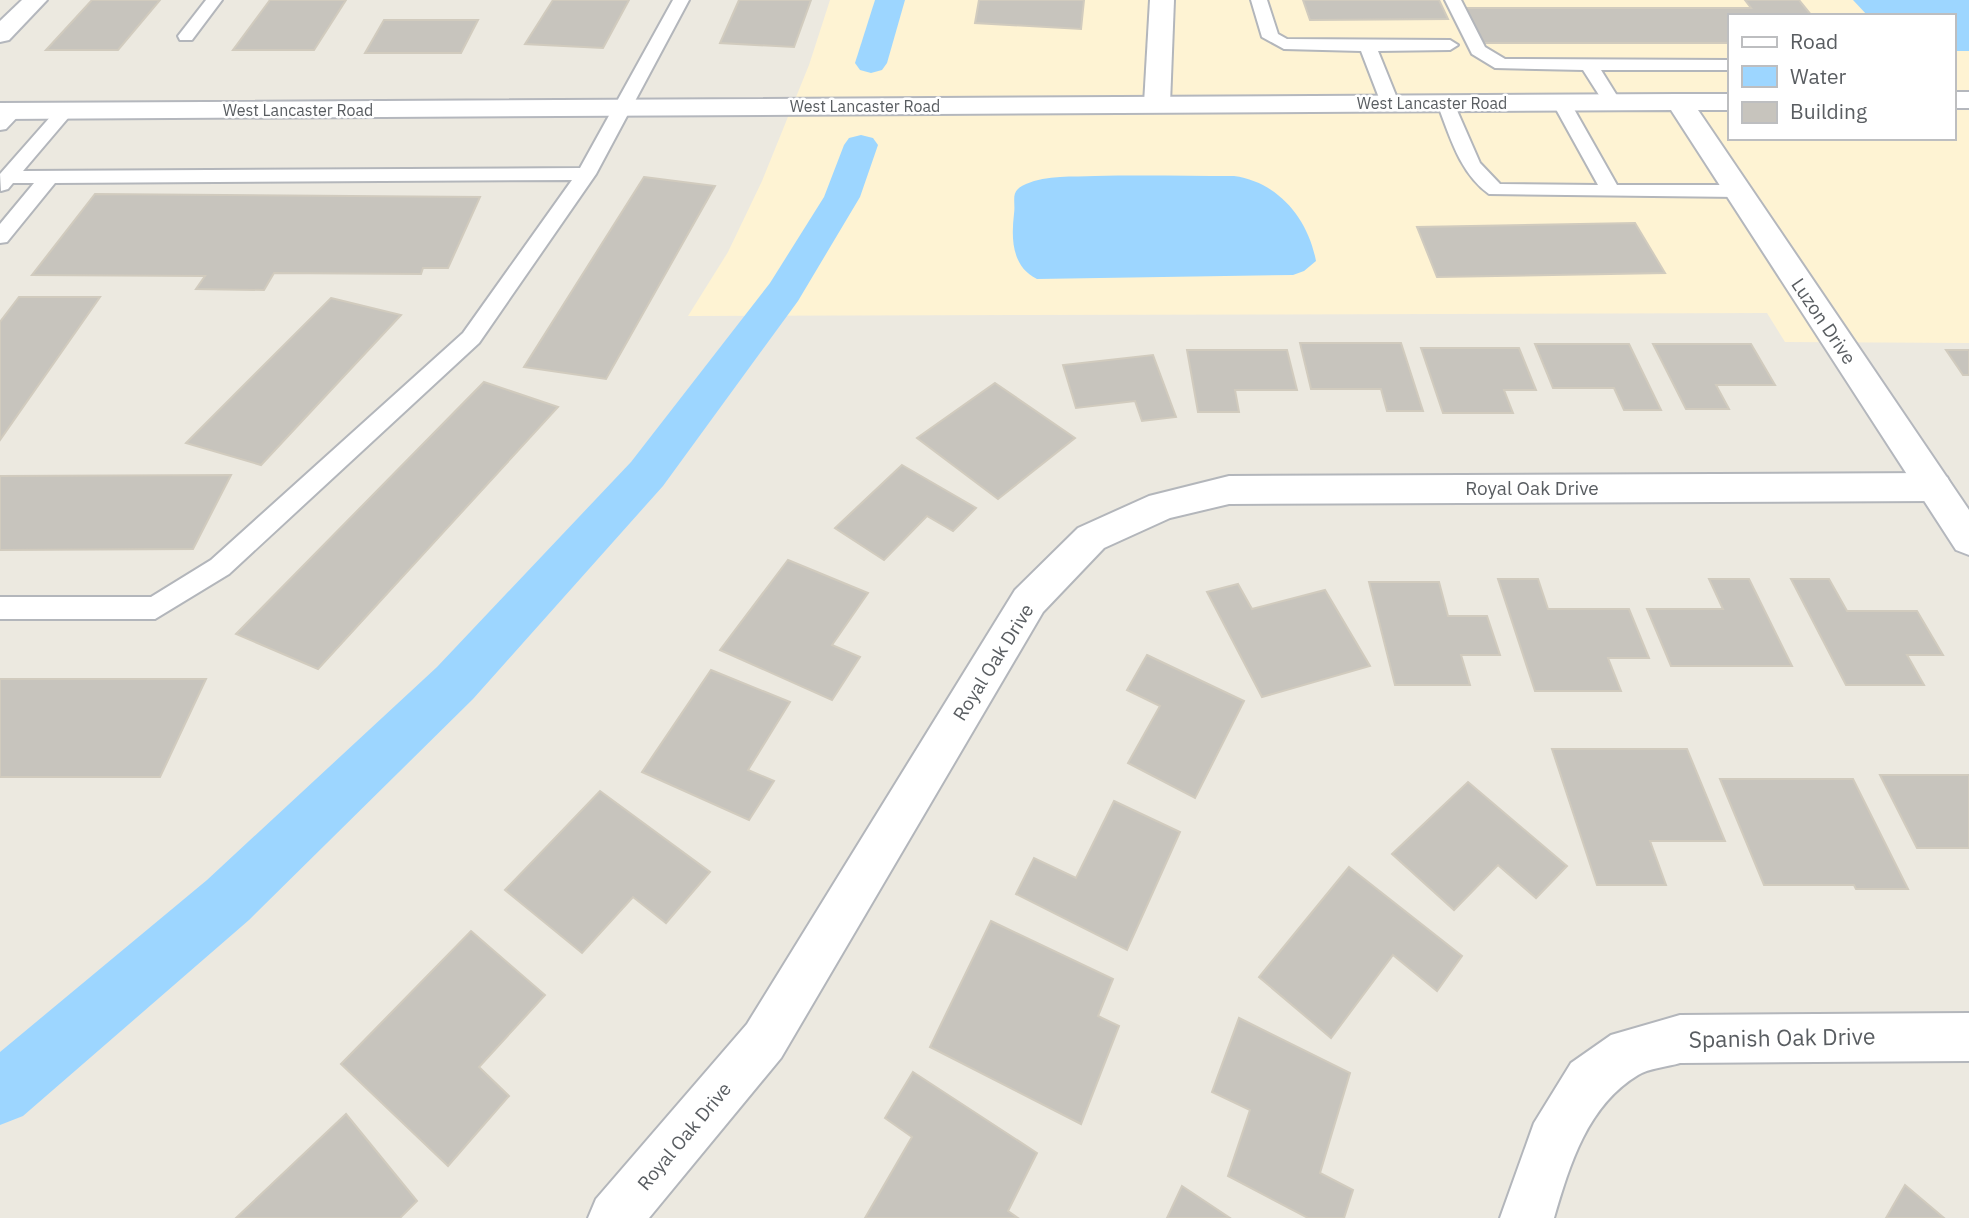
<svg xmlns="http://www.w3.org/2000/svg" width="1969" height="1218" font-family="'IBM Plex Sans',sans-serif">
<style>
.commercial{fill:#fef3d3;fill-rule:evenodd}
.water{fill:#9dd6ff}
.lines{fill:none;stroke-linecap:round;stroke-linejoin:round}
.canal{fill:#9dd6ff;fill-rule:evenodd}
.building{fill:#c7c4bd;stroke:#d1cbbe;stroke-width:2}
.lane-casing{stroke:#b3b6bb;stroke-width:4}
.street-casing{stroke:#b3b6bb;stroke-width:4}
.secondary-casing{stroke:#b4b7bd;stroke-width:4}
.lane{fill:#fff;fill-rule:evenodd}
.street{fill:#fff;fill-rule:evenodd}
.secondary{fill:#fff;fill-rule:evenodd}
.labels{text-anchor:middle;stroke-width:5;stroke-linejoin:round;paint-order:stroke}
.far-street-label{font-size:16px;fill:#595d61;stroke:#fff}
.street-label{font-size:19px;fill:#595d61;stroke:#fff}
.near-street-label{font-size:23px;fill:#595d61;stroke:#fff}
</style>
<rect width="100%" height="100%" fill="#ece9e0"/>
<path class="commercial" d="M830,0H1969V343L1785,342L1767,313L688,316L728,252L762,181L809,65ZM1729,16H1953V138H1729Z"/>
<g class="water">
<polygon points="1853,0 1969,0 1969,51 1953,51 1953,16 1868,16"/>
<path d="M1234,176C1278,182 1308,218 1316,261L1304,271L1293,275L1037,279C1012,267 1011,239 1014,214C1016,200 1009,191 1026,184C1047,175 1073,177 1095,176C1141,175 1188,176 1234,176Z"/>
</g>
<g class="lines">
<g class="canal">
<polygon points="875,0 905,0 887,63 882,70 871,73 860,70 855,63"/>
<polygon points="861,135 873,138 878,145 860,197 798,301 663,486 473,699 249,920 23,1116 0,1125 0,1052 207,880 437,667 631,462 770,283 824,197 844,145 849,138"/>
</g>
</g>
<g class="building">
<polygon points="92,0 160,0 118,50 46,50"/>
<polygon points="270,0 346,0 314,50 233,50"/>
<polygon points="553,0 629,0 603,48 525,44"/>
<polygon points="739,0 811,0 794,47 720,43"/>
<polygon points="979,0 1084,0 1081,29 975,23"/>
<polygon points="1303,0 1439,0 1448,19 1310,20"/>
<polygon points="1745,0 1799,0 1812,16 1729,16 1729,43 1479,43 1462,8 1751,8"/>
<polygon points="384,20 478,20 461,53 365,53"/>
<polygon points="644,177 715,186 606,379 524,367"/>
<polygon points="95,194 480,197 448,268 423,268 421,274 274,273 264,290 196,289 205,276 32,275"/>
<polygon points="1635,223 1665,273 1437,277 1417,227"/>
<polygon points="19,297 100,297 0,440 0,322"/>
<polygon points="331,298 401,315 261,465 186,443"/>
<polygon points="1300,343 1401,343 1423,411 1387,411 1381,389 1311,389"/>
<polygon points="1535,344 1629,344 1661,410 1624,410 1614,388 1553,388"/>
<polygon points="1653,344 1751,344 1775,385 1716,385 1729,409 1686,409"/>
<polygon points="1421,348 1519,348 1536,390 1504,390 1513,413 1443,413"/>
<polygon points="1187,350 1287,350 1297,390 1235,390 1239,412 1198,412"/>
<polygon points="1946,350 1969,350 1969,375 1963,375"/>
<polygon points="1153,355 1176,417 1142,421 1135,401 1076,408 1063,365"/>
<polygon points="484,382 558,407 318,669 236,634"/>
<polygon points="995,383 1075,438 998,499 917,438"/>
<polygon points="902,465 976,508 953,531 927,516 884,560 835,528"/>
<polygon points="231,475 193,549 0,550 0,476"/>
<polygon points="788,560 868,593 832,645 860,657 832,700 720,650"/>
<polygon points="1498,579 1538,579 1548,609 1629,609 1649,658 1608,658 1621,691 1535,691"/>
<polygon points="1709,579 1749,579 1792,666 1671,666 1647,609 1723,609"/>
<polygon points="1791,579 1829,579 1847,611 1917,611 1943,655 1907,655 1924,685 1846,685"/>
<polygon points="1369,582 1439,582 1448,616 1487,616 1500,655 1461,655 1470,685 1395,685"/>
<polygon points="1238,584 1252,609 1325,590 1370,666 1262,697 1207,592"/>
<polygon points="1147,655 1244,701 1195,798 1128,763 1160,706 1127,690"/>
<polygon points="711,670 790,702 748,770 774,781 749,820 642,772"/>
<polygon points="0,679 206,679 160,777 0,777"/>
<polygon points="1552,749 1687,749 1725,841 1650,841 1666,885 1597,885"/>
<polygon points="1880,775 1969,775 1969,848 1917,848"/>
<polygon points="1720,779 1853,779 1908,889 1856,889 1854,885 1764,885"/>
<polygon points="1468,782 1567,866 1536,898 1498,865 1454,910 1392,854"/>
<polygon points="600,791 710,872 666,923 633,897 582,953 505,890"/>
<polygon points="1114,801 1180,832 1127,950 1016,894 1034,858 1076,878"/>
<polygon points="1349,867 1462,956 1437,991 1393,955 1331,1038 1259,977"/>
<polygon points="991,921 1113,979 1098,1016 1119,1026 1081,1124 930,1047"/>
<polygon points="471,931 545,995 479,1067 509,1096 448,1166 341,1064"/>
<polygon points="1239,1018 1350,1073 1320,1173 1353,1190 1344,1218 1308,1218 1228,1176 1250,1110 1212,1092"/>
<polygon points="913,1072 1037,1153 1008,1211 1018,1218 865,1218 912,1137 885,1118"/>
<polygon points="346,1114 417,1201 400,1218 236,1218"/>
<polygon points="1905,1185 1944,1218 1886,1218"/>
<polygon points="1182,1186 1230,1218 1167,1218"/>
</g>
<g class="lines">
<defs>
<g id="lane">
<polygon points="206,0 222,0 192,40 180,40 178,36"/>
<polygon points="673,0 689,0 596,174 479,343 229,574 155,619 0,619 0,597 151,597 211,560 463,333 572,180 55,183 7,242 0,243 0,224 34,183 13,183 8,189 1,191 0,174 59,107 65,106 74,111 23,171 580,168"/>
<polygon points="1251,0 1267,0 1278,34 1287,39 1450,40 1458,45 1450,50 1378,51 1399,103 1390,108 1381,103 1361,51 1284,49 1262,37"/>
<polygon points="1445,0 1461,0 1485,47 1505,59 1729,60 1729,70 1601,70 1621,102 1612,107 1606,106 1583,70 1495,68 1472,54"/>
<path d="M1561,97L1570,102L1617,185H1738L1748,191L1738,197L1489,194C1459,172 1450,136 1437,103L1440,99H1452L1480,163L1500,184L1598,185L1552,102Z"/>
<polygon points="14,106 23,111 6,129 0,130 0,115 8,107"/>
</g>
<g id="street">
<polygon points="1150,0 1174,0 1170,104 1166,110 1157,112 1148,110 1144,104"/>
<polygon points="1934,473 1947,477 1952,487 1947,497 1934,501 1229,504 1170,518 1104,548 1043,612 781,1058 649,1218 588,1218 596,1199 747,1024 1015,590 1078,528 1149,496 1229,476"/>
<path d="M1969,1013V1061L1680,1063C1667,1067 1649,1068 1638,1075C1587,1106 1570,1164 1554,1218H1500L1534,1123L1571,1063L1611,1035L1680,1015Z"/>
</g>
<g id="secondary">
<polygon points="22,0 47,0 9,40 0,42 0,21"/>
<rect x="1953" y="92" width="16" height="16"/>
<polygon points="1678,94 1729,94 1729,110 1698,110 1969,510 1969,555 1956,550 1671,110 0,119 0,103"/>
</g>
</defs>
<use href="#lane" class="lane-casing"/>
<use href="#street" class="street-casing"/>
<use href="#secondary" class="secondary-casing"/>
<use href="#lane" class="lane"/>
<use href="#street" class="street"/>
<use href="#secondary" class="secondary"/>
</g>
<g class="labels">
<g class="far-street-label">
<text x="1432" y="109">West Lancaster Road</text>
<text x="865" y="112">West Lancaster Road</text>
<text x="298" y="116">West Lancaster Road</text>
</g>
<g class="street-label">
<text transform="translate(1824 321) rotate(56)" y="7">Luzon Drive</text>
<text x="1532" y="495">Royal Oak Drive</text>
<text transform="translate(993 662) rotate(-58)" y="7">Royal Oak Drive</text>
<text transform="translate(684 1136) rotate(-50)" y="7">Royal Oak Drive</text>
</g>
<g class="near-street-label">
<text transform="translate(1782 1038) rotate(-1)" y="8">Spanish Oak Drive</text>
</g>
</g>
<rect x="1728" y="14" width="228" height="126" fill="#ffffff" stroke="#bdbec0" stroke-width="2"/>
<rect x="1742" y="37" width="35" height="10" fill="#ffffff" stroke="#bdbec0" stroke-width="2"/>
<text x="1790" y="49" font-size="21" fill="#595d61">Road</text>
<rect x="1742" y="66" width="35" height="21" fill="#9dd6ff" stroke="#bdbec0" stroke-width="2"/>
<text x="1790" y="84" font-size="21" fill="#595d61">Water</text>
<rect x="1742" y="102" width="35" height="21" fill="#c7c4bd" stroke="#bdbec0" stroke-width="2"/>
<text x="1790" y="119" font-size="21" fill="#595d61">Building</text>
</svg>
